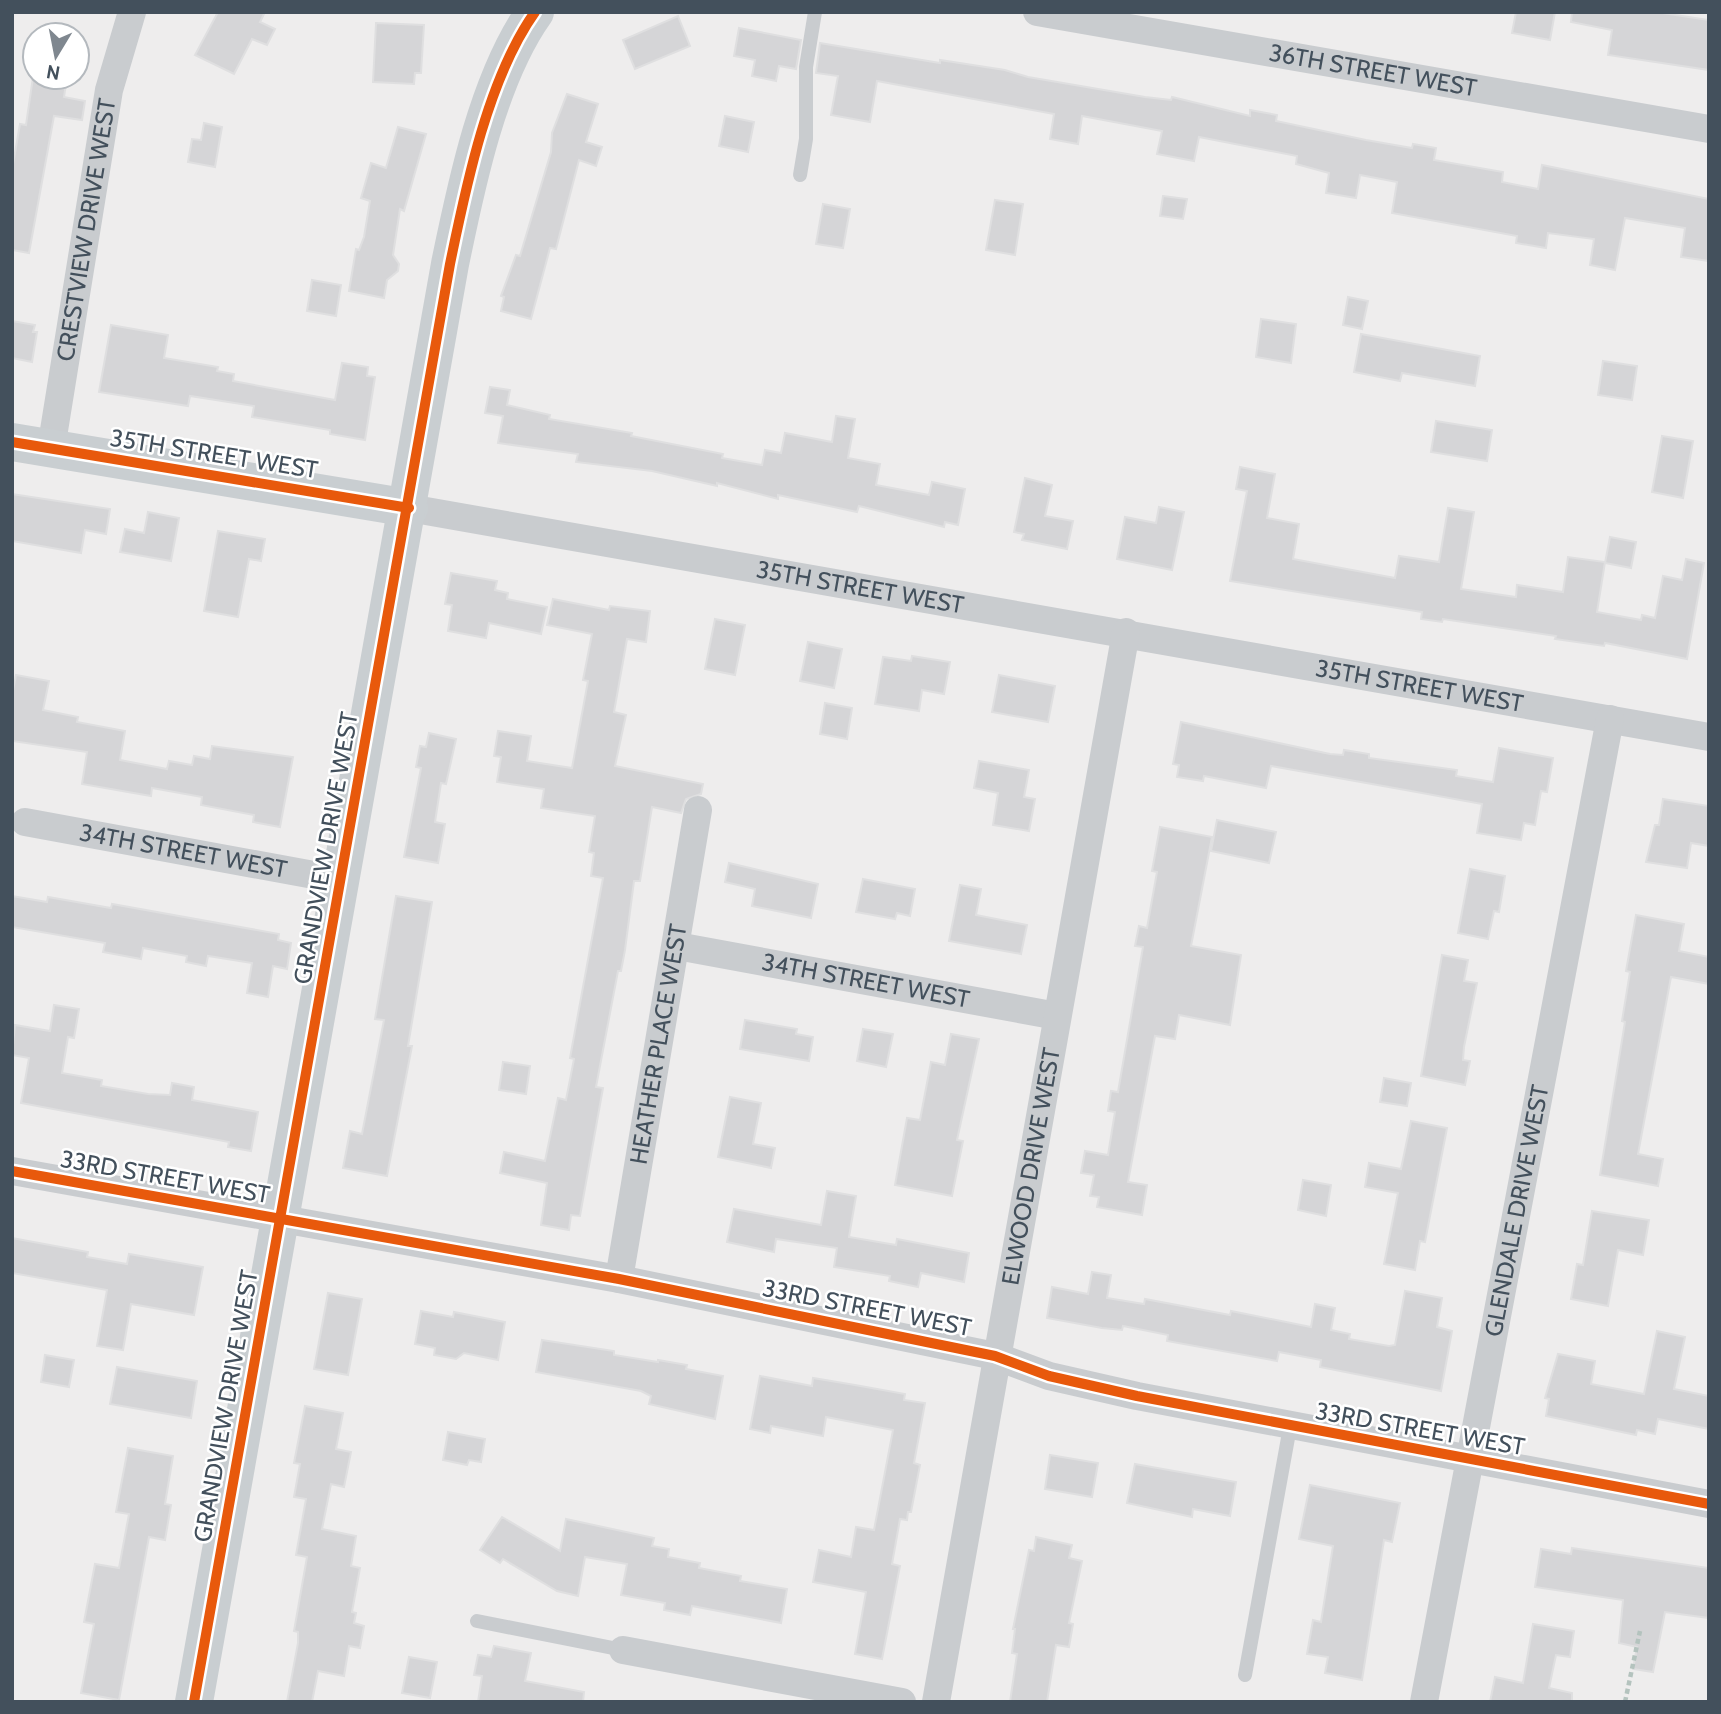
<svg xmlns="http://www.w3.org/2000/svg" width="1721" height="1714" font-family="Cabin,sans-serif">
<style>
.building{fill:#d5d5d7;stroke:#dfdfe0;stroke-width:2}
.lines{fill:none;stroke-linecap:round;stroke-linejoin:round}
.path{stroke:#b4c3be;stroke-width:4.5;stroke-dasharray:5 3.5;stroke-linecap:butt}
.lane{stroke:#c9cccf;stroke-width:14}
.street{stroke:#c9cccf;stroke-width:28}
.secondary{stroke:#c9ced1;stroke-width:38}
.cycleway-casing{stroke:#fff;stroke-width:15}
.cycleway{stroke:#e8590c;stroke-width:10}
.labels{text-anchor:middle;stroke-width:5;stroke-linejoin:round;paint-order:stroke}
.street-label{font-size:24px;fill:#43505c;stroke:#fff}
</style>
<rect width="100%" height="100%" fill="#eeeded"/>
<g class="building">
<polygon points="218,12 265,12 260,22 275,29 267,45 252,39 234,74 195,55"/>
<polygon points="1516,12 1555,12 1550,40 1512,33"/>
<polygon points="1572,12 1656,12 1709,20 1709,70 1608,55 1612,30 1571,22"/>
<polygon points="678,16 690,46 635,69 623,40"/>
<polygon points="376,23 424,25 421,73 415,73 414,84 373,82"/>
<polygon points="739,28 801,40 796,69 779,66 776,81 752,76 755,60 734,56"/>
<polygon points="820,43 940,63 940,60 1005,70 1028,77 1145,97 1171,100 1172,97 1250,116 1250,110 1277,115 1276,121 1366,140 1412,148 1413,144 1436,148 1434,160 1503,172 1502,182 1538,189 1542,165 1709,199 1709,261 1681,257 1685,228 1625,218 1615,270 1590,265 1594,239 1548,233 1546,248 1516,243 1517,236 1392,213 1397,182 1360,175 1356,198 1326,193 1329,173 1296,164 1297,156 1199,137 1194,161 1157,154 1162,131 1082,116 1078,144 1050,139 1054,114 877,81 870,122 831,115 838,76 816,73"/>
<polygon points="33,77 67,77 64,97 85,101 82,120 54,116 29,253 12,250 12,170 20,124 26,125"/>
<polygon points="567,94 598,104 586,142 602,147 596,166 579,160 556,249 550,248 531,319 501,311 504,297 501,296 516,255 520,256 551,152 552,133"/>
<polygon points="725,116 754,122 748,152 719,146"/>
<polygon points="204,123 222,127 215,167 188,162 192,139 201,140"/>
<polygon points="398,127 426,134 404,211 400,209 393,255 399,264 398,271 387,280 384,298 349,291 356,249 359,250 364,237 370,201 361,198 371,163 386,168"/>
<polygon points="1163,196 1187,199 1183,219 1160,216"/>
<polygon points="995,200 1023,204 1015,255 986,250"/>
<polygon points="823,204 850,209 843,248 816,244"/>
<polygon points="312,280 341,285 336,316 307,311"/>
<polygon points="1348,297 1368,301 1362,329 1343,325"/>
<polygon points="1261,319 1296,324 1291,363 1256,357"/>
<polygon points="12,321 35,325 33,332 37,332 32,362 12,358"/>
<polygon points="111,325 168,335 164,358 218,367 217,371 234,374 233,381 335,400 342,363 368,367 367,376 375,377 365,440 330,434 330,430 252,417 254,406 190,396 188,406 99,392"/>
<polygon points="1361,334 1480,356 1475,386 1402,373 1400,381 1354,372"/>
<polygon points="1603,361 1637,366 1632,400 1598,395"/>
<polygon points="490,387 510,390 507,405 550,415 549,419 632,433 631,436 723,454 722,458 762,465 765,450 781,453 785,433 832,442 836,416 855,419 848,458 880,464 876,485 929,495 932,482 965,489 958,525 945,522 944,527 859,506 857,512 778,495 778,499 717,483 717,486 652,471 576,462 578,454 498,443 503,416 485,413"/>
<polygon points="1436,421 1492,430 1487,461 1431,452"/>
<polygon points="1662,436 1693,441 1683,498 1652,492"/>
<polygon points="1240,467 1275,474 1267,518 1299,524 1293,559 1395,578 1399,556 1439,562 1448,508 1474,512 1461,589 1516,597 1517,585 1563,592 1568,557 1605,562 1597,612 1641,620 1642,615 1655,618 1663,576 1682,580 1686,559 1704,563 1687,659 1605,643 1604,646 1555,639 1556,636 1443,619 1442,622 1421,619 1422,612 1230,581 1247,491 1236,489"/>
<polygon points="1025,478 1052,485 1045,516 1073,521 1067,549 1022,540 1024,534 1014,532"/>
<polygon points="12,494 110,509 106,534 85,530 81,553 12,541"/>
<polygon points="1159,507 1184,512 1172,570 1117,559 1125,517 1156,523"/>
<polygon points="148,512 179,518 171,561 120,552 125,529 144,533"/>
<polygon points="218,531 265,539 261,561 249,559 238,617 204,611"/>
<polygon points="1610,537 1636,542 1631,568 1605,563"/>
<polygon points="451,573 497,581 495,590 508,593 507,599 547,607 541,634 489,623 486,638 448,631 452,605 445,604"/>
<polygon points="553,599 609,610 610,606 650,611 646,642 627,639 614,712 626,715 615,766 703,784 701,794 686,799 681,813 652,807 640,881 634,881 625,950 621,971 618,971 596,1087 603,1088 580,1216 571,1215 569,1230 541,1225 547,1183 500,1173 504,1152 545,1161 558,1098 566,1100 574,1059 570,1058 603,878 591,876 594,853 589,852 595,816 541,808 544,789 497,782 501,757 494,756 498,731 531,736 527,761 572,768 588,681 583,680 592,634 547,625"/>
<polygon points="715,619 745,625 735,675 705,669"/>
<polygon points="808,642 842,649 834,688 800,681"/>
<polygon points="912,656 950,662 944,694 922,690 919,711 875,704 883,657 911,661"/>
<polygon points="16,675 49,681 43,710 78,717 77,722 125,731 120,760 167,769 169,761 192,765 194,756 210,759 212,746 293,757 280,827 253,822 254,815 201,805 202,797 152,788 151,796 82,784 87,752 12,741 12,696"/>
<polygon points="999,675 1055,686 1048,722 992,712"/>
<polygon points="825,703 852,708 847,739 820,734"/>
<polygon points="1181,722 1330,754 1343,755 1344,750 1369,754 1369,758 1457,770 1456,776 1493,782 1499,748 1553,758 1547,792 1541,791 1535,825 1524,823 1521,840 1477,833 1482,804 1411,791 1271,766 1266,788 1204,776 1203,781 1177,777 1179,765 1173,764"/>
<polygon points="429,733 456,739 446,784 441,783 435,822 445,824 438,863 404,857 421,768 416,767 420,746 426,747"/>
<polygon points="979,761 1029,770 1024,797 1035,799 1029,831 993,825 998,793 974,788"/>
<polygon points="1663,799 1709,806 1709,846 1691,843 1687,868 1646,862 1655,825 1659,825"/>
<polygon points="1217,820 1276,832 1269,863 1211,851"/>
<polygon points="1160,827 1212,837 1191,946 1241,955 1230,1025 1179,1015 1175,1039 1155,1036 1128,1182 1147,1185 1142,1215 1097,1207 1099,1197 1090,1196 1094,1175 1081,1173 1085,1151 1108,1155 1115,1112 1108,1111 1111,1091 1118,1092 1143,947 1135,946 1139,926 1147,928 1157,872 1152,871"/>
<polygon points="729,863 818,884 811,918 752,906 755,889 725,882"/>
<polygon points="1470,869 1505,876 1499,912 1494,911 1488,939 1458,933"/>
<polygon points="863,879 915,889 910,916 897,913 895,919 856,912"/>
<polygon points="960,885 981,889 976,915 1027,925 1021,954 949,941"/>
<polygon points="12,896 47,902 48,897 111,908 112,904 279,934 278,940 291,943 287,969 273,966 268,997 247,993 252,963 208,956 206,966 186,962 187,956 143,948 141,959 103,952 105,943 12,927"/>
<polygon points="396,896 432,902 408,1046 412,1046 387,1176 343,1168 350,1131 362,1134 384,1020 375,1019"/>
<polygon points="1636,915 1684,924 1679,951 1709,957 1709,984 1671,977 1638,1154 1663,1159 1658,1186 1600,1175 1625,1022 1622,1021 1630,972 1626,971"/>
<polygon points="1442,955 1468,960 1464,981 1477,983 1464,1047 1463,1060 1470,1061 1465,1085 1421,1076"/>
<polygon points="54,1005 79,1009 74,1038 68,1037 62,1073 102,1080 101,1086 148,1094 170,1095 172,1083 194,1087 192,1100 258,1112 251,1151 228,1147 229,1142 21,1103 29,1058 12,1055 15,1025 50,1031"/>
<polygon points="745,1020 797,1029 796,1034 813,1037 809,1061 740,1049"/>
<polygon points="863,1029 893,1034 886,1067 857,1061"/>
<polygon points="951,1034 979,1039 957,1140 963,1141 952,1196 895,1185 907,1118 920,1120 931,1062 945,1065"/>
<polygon points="503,1062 530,1066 526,1094 499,1090"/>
<polygon points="1384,1078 1411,1083 1407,1106 1380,1102"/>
<polygon points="730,1097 761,1103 753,1144 775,1148 771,1168 718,1157"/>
<polygon points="1411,1121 1447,1128 1425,1242 1420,1241 1415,1270 1384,1264 1398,1193 1365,1187 1369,1163 1401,1169"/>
<polygon points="1303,1180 1331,1185 1326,1216 1298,1210"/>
<polygon points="827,1191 856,1196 849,1237 896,1245 897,1239 969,1253 964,1282 921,1273 918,1287 889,1281 890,1276 834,1267 837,1248 776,1239 774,1252 727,1242 734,1209 821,1225"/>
<polygon points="1592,1211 1649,1220 1643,1255 1618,1250 1608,1306 1571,1299 1577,1264 1583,1265"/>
<polygon points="12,1238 88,1252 87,1257 127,1264 129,1254 203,1267 194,1315 131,1304 123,1350 97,1346 107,1290 12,1273"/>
<polygon points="1092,1272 1111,1275 1107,1298 1144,1304 1145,1299 1230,1315 1231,1311 1311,1327 1315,1304 1335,1308 1331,1330 1350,1334 1349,1339 1389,1346 1395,1345 1405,1291 1442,1298 1437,1327 1452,1331 1441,1391 1320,1367 1321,1360 1279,1352 1277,1361 1167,1341 1168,1335 1123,1326 1122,1330 1102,1328 1047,1318 1052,1287 1088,1294"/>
<polygon points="328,1293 362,1299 348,1375 314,1369"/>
<polygon points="421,1311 453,1317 454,1312 505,1322 498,1360 464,1353 456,1359 434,1355 435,1348 415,1344"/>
<polygon points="1657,1331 1685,1337 1674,1389 1709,1396 1709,1429 1658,1419 1655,1434 1637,1430 1636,1435 1546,1416 1549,1399 1545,1398 1558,1354 1595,1361 1591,1384 1644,1394"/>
<polygon points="542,1340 614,1351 614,1355 658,1362 658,1360 687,1365 686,1369 723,1376 715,1419 649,1404 651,1396 641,1391 536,1372"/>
<polygon points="45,1355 74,1360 69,1387 41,1382"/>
<polygon points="117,1367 197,1381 191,1418 110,1404"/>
<polygon points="760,1376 812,1386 813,1378 855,1385 905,1394 904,1400 925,1403 914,1463 920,1465 911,1512 908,1512 907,1520 900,1519 892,1564 900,1566 882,1659 855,1654 866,1592 813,1582 819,1550 851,1557 856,1527 874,1530 893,1430 826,1417 823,1436 771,1426 770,1433 750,1429"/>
<polygon points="305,1406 343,1413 336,1449 351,1452 344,1487 331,1484 322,1529 356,1536 351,1566 360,1568 352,1612 356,1613 354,1623 364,1626 360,1648 349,1646 344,1676 318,1671 312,1702 287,1702 298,1643 298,1632 294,1631 307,1557 296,1555 306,1499 294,1497 300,1464 294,1463"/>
<polygon points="448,1432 485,1439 481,1462 469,1460 467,1465 443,1460"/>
<polygon points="128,1448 173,1456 165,1504 171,1505 165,1540 149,1537 119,1700 81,1693 94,1624 84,1622 95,1564 119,1568 129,1514 116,1512"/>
<polygon points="1050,1455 1098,1463 1092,1497 1045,1489"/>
<polygon points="1135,1464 1236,1482 1230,1516 1193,1509 1192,1517 1127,1503"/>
<polygon points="1310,1485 1400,1503 1392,1542 1384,1540 1362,1680 1325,1673 1328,1657 1307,1654 1313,1620 1321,1622 1333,1546 1299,1539"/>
<polygon points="502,1517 560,1551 566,1519 654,1538 652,1546 669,1549 668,1557 700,1563 699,1568 741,1576 740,1581 787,1589 781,1623 692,1606 690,1615 664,1610 665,1603 621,1595 627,1564 585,1557 578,1596 557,1591 503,1559 500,1563 480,1550"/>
<polygon points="1036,1537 1072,1545 1069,1558 1082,1561 1069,1623 1073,1624 1069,1647 1056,1645 1047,1702 1010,1702 1017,1654 1012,1653 1015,1629 1013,1629 1029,1550 1034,1551"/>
<polygon points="1572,1548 1709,1568 1709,1618 1665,1612 1653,1672 1633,1669 1637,1647 1619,1643 1623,1600 1535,1587 1541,1549 1571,1554"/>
<polygon points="1533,1624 1574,1631 1570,1657 1556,1655 1549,1688 1572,1693 1572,1702 1490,1702 1495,1677 1523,1683"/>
<polygon points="494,1646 531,1653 525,1681 584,1692 583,1702 478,1702 482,1676 474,1675 478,1655 491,1657"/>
<polygon points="409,1657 437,1662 430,1698 402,1693"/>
</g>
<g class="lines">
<polyline class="path" points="1625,1702 1640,1631"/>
<g class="lane">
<polyline points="800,175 806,139 806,67 815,12"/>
<polyline points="477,1621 623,1650"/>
<polyline points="1245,1675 1290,1427"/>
</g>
<g class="street">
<path id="s1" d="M1037,12L1709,129"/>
<path id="s2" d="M51,449L109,90L132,12"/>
<path id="s3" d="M409,508L1709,737"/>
<path id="s4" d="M25,822L341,880"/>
<path id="s5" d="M677,946L1057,1016"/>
<polyline points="12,1171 619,1279 995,1356 1049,1376 1137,1396 1709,1504"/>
<path id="s6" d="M619,1279L698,810"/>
<polyline points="623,1650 902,1702"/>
<path id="s7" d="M936,1702L1126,632"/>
<path id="s8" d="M1424,1702L1610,719"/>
</g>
<g class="secondary">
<polyline points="12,442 409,508"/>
<path d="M194,1702L450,264C466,186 488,78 535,12"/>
</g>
<defs>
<g id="cycleway">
<polyline points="12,442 409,508"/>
<polyline points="12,1171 619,1279 995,1356 1049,1376 1137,1396 1709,1504"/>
<path d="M194,1702L450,264C466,186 488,78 535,12"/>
</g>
</defs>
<use href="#cycleway" class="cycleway-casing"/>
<use href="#cycleway" class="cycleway"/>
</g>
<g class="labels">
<g class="street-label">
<text dy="8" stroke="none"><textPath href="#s1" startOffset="341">36TH STREET WEST</textPath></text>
<text dy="8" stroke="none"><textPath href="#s2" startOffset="222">CRESTVIEW DRIVE WEST</textPath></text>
<text transform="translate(214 454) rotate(9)" y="8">35TH STREET WEST</text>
<text dy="8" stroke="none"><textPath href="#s3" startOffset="458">35TH STREET WEST</textPath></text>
<text dy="8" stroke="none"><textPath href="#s3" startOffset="1026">35TH STREET WEST</textPath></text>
<text transform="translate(326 848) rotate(-80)" y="8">GRANDVIEW DRIVE WEST</text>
<text dy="8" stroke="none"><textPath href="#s4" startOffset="161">34TH STREET WEST</textPath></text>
<text dy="8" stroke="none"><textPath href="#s5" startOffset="192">34TH STREET WEST</textPath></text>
<text dy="8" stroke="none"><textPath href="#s6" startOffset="238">HEATHER PLACE WEST</textPath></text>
<text dy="8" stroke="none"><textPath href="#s7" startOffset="544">ELWOOD DRIVE WEST</textPath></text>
<text transform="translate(165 1177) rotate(10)" y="8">33RD STREET WEST</text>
<text dy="8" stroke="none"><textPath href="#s8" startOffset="500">GLENDALE DRIVE WEST</textPath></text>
<text transform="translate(867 1308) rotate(11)" y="8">33RD STREET WEST</text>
<text transform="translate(226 1406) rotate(-80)" y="8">GRANDVIEW DRIVE WEST</text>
<text transform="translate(1420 1429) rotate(10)" y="8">33RD STREET WEST</text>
</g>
</g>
<rect width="1721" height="1714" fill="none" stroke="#43505c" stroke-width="28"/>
<g transform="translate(56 56) rotate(190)"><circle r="33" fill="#ffffff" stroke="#b4b9be" stroke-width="2"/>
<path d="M0-5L12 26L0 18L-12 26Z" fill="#7f878f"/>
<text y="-10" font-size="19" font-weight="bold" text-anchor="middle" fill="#43505c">N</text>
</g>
</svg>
